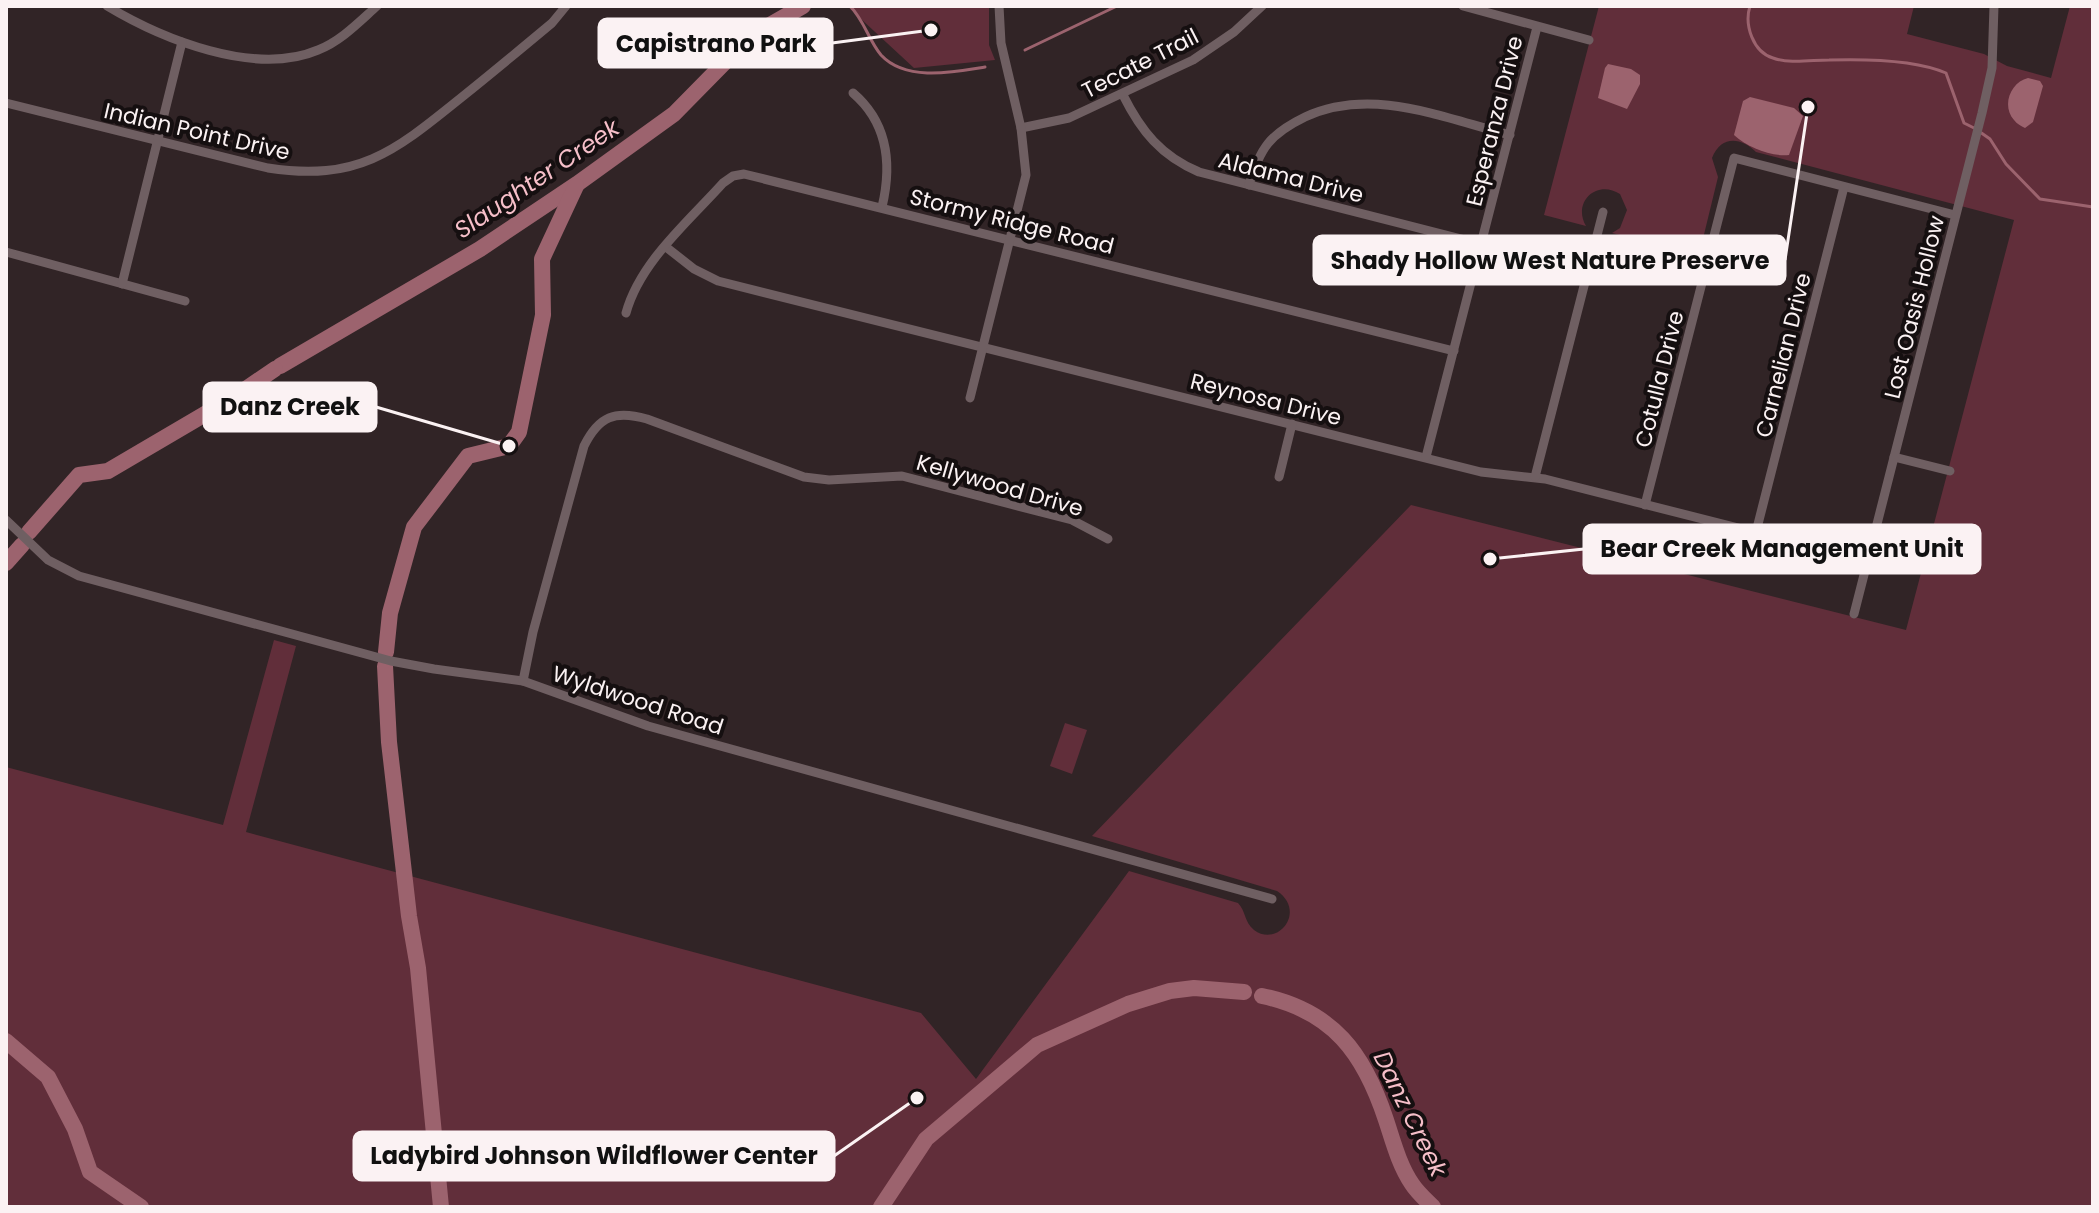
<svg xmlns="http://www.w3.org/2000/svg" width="2099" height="1213" font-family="Poppins,sans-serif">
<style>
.green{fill:#612e3a}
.water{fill:#9c636e}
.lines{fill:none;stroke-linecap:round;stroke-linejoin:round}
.stream{stroke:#9c636e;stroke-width:3}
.river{stroke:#9c636e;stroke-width:16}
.minor{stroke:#6f5f62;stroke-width:9}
.labels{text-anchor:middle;stroke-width:8;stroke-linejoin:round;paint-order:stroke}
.street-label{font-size:22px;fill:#fbf2f3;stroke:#150f10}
.water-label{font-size:24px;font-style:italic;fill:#f6bfc9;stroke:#150f10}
.leader{fill:none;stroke:#fbf2f3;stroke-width:3}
.callout-dot{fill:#fbf2f3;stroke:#150f10;stroke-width:3}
.callout{fill:#fbf2f3;stroke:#fbf2f3;stroke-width:3}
.callout-label{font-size:24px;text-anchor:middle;font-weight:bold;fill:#111}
</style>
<rect width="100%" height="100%" fill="#312426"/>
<g class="green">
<polygon points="847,6 989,6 989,45 995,60 914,68"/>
<path d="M1599,6H1914L1907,34L1984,54L2007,66L2051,78L2070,6H2093V1207H6V767L223,825L274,640L296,646L246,832L921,1013L976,1079L1129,871L1238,903C1246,911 1244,922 1254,930C1278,948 1307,911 1277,891L1092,836L1411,505L1906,630L2014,220L1756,152C1741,137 1721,135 1712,158L1718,177L1699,255L1612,233L1620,228L1627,210L1620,194C1597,179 1572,202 1586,226L1544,215Z"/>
<polygon points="1065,723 1087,730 1072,774 1050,766"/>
</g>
<g class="water">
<polygon points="1608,64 1631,69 1640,75 1640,84 1627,109 1598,98 1605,68"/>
<path d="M2028,78L2040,81L2043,86L2033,122L2025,128C2021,126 2017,124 2014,120C2001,105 2011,82 2028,78Z"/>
<path d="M1750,97L1794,108L1803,116L1789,155C1771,157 1747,147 1734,135L1743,101Z"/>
</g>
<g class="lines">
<g class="stream">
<path d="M850,6C864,20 869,41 881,55C906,82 954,72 985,67"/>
<path d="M1750,6C1744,25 1753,52 1773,58C1789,64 1812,60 1829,60C1863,59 1914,59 1946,73L1964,123L1974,128"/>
<polyline points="1025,50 1117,6"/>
<polyline points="1980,132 1990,139 2006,164 2040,199 2093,207"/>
</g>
<g class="river">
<polyline points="280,366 480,249 577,184 674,114 733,54 770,25 803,6"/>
<polyline points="29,532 79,475 108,471 234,397 275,369"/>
<polyline points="6,563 22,545"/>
<polyline points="386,652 390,613 414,527 468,456 509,446 519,432 543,315 542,259 576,186"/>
<polyline points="385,666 389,742 409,916 418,968 441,1207"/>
<path d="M1262,996C1333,1011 1364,1053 1386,1120C1393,1141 1399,1165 1412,1184C1417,1192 1426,1200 1433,1207"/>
<polyline points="6,1041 48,1077 75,1129 90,1172 141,1207"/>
<polyline points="881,1207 926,1139 1037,1045 1128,1004 1170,991 1194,988 1244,992"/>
</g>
<g class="minor">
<path d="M107,6C162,39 255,77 318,50C341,41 359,22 377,6"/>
<polyline points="1463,6 1589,40"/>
<path d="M853,93C888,123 892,165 882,207"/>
<path d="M1123,95C1141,131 1161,156 1199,172L1481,244"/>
<path d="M6,103L268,168C359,182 395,151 462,97C492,73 522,48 552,23L566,6"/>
<polyline points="1021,128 1069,118 1193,60 1234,32 1262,6"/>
<path d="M1249,185C1260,148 1270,134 1305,117C1372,86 1443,118 1510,135"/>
<polyline points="666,247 694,269 718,281 1481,472 1545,479 1868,561"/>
<polyline points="6,252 185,301"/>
<polyline points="122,284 182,42"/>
<path d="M626,313C640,262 688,222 723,183L733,176L744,174L1454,351"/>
<polyline points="970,398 1026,175 1021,128 1001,43 999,6"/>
<polyline points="1426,457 1537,27"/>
<polyline points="1894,457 1950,471"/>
<polyline points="1279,477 1292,424"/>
<polyline points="1535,477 1603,212"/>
<polyline points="1645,505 1734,158 1955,215"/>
<polyline points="6,520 48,560 79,576 391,661 434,669 523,681 648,726 1272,899"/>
<polyline points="1756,532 1844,187"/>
<polyline points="1854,614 1982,113 1992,68 1994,6"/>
<path d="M523,681L533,632L584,446C599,416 615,410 647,419L804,477L829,480L902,476L1072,520L1108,539"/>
</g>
</g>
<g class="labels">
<g class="street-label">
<text transform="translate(1140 63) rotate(-27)" y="8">Tecate Trail</text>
<text transform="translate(1494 121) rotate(-76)" y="8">Esperanza Drive</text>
<text transform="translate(197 131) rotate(13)" y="8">Indian Point Drive</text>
<text transform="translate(1291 177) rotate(14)" y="8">Aldama Drive</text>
<text transform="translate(1012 221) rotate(14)" y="8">Stormy Ridge Road</text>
<text transform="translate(1914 307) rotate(-76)" y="8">Lost Oasis Hollow</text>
<text transform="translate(1783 355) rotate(-76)" y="8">Carnelian Drive</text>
<text transform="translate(1659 379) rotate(-76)" y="8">Cotulla Drive</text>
<text transform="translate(1266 399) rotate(14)" y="8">Reynosa Drive</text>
<text transform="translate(1000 485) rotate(16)" y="8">Kellywood Drive</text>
<text transform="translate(638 700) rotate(18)" y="8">Wyldwood Road</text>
</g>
<g class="water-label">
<text transform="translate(537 179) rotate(-34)" y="8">Slaughter Creek</text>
<text transform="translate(1410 1114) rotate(64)" y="8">Danz Creek</text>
</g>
</g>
<path class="leader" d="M931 30L832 43M1808 107L1785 260M509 446L376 407M1490 559L1584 549M917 1098L834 1156"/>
<g class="callout-dot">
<circle cx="931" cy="30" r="8"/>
<circle cx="1808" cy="107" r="8"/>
<circle cx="509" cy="446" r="8"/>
<circle cx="1490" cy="559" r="8"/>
<circle cx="917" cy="1098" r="8"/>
</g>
<g class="callout">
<rect x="599" y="19" width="233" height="48" rx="8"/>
<rect x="1314" y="236" width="471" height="48" rx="8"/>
<rect x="204" y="383" width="172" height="48" rx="8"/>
<rect x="1584" y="525" width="396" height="48" rx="8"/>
<rect x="354" y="1132" width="480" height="48" rx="8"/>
</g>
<g class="callout-label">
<text x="716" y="52">Capistrano Park</text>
<text x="1550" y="269">Shady Hollow West Nature Preserve</text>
<text x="290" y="415">Danz Creek</text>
<text x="1782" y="557">Bear Creek Management Unit</text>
<text x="594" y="1164">Ladybird Johnson Wildflower Center</text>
</g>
<rect width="2099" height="1213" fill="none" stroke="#fbf2f3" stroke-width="16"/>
</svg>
